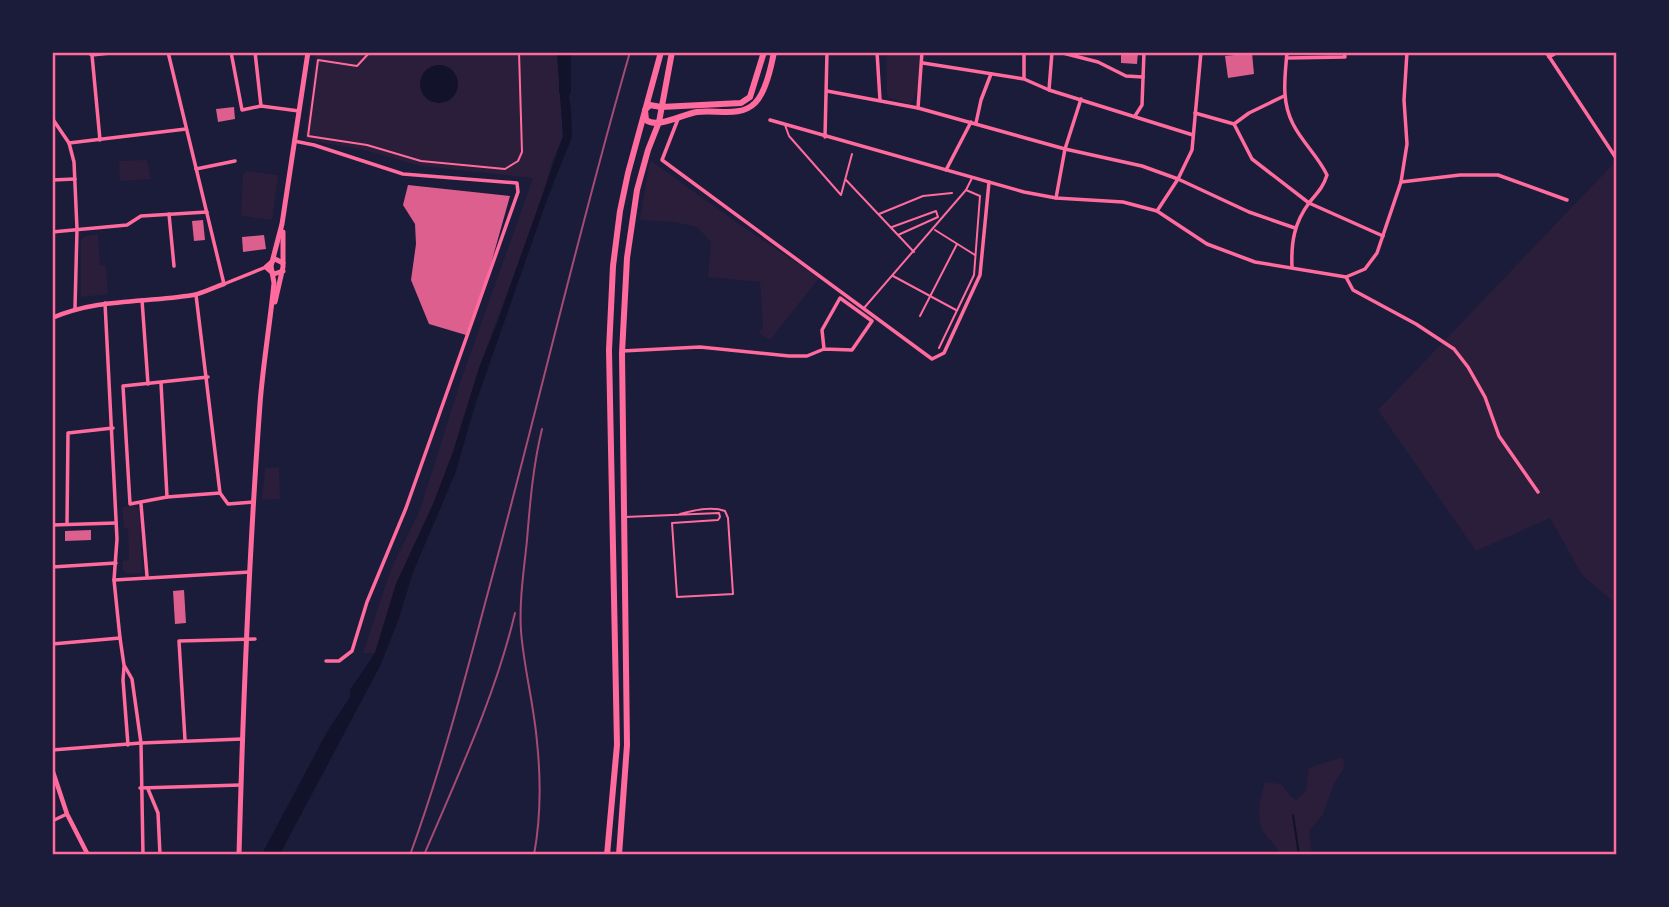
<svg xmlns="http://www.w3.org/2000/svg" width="1669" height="907" font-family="'IBM Plex Sans',sans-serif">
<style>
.green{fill:#2a1e3b}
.water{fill:#12122b}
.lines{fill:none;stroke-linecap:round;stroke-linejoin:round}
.stream{stroke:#12122b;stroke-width:2}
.river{stroke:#12122b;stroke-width:12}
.building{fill:#dd5f8e}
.path{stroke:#ff6b9d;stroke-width:2}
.service{stroke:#ff6b9d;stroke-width:2}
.minor{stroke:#ff6b9d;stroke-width:3.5}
.tertiary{stroke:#ff6b9d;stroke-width:4.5}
.secondary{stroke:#ff6b9d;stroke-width:5}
.primary{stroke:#ff6b9d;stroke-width:6}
.rail{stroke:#a44b75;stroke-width:2}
.neatline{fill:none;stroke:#ff6b9d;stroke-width:2.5}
</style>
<rect width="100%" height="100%" fill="#1b1b3a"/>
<g class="green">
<polygon points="316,53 557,53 563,136 552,162 543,196 479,368 453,452 434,502 396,584 375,653 363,653 391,569 420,510 460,383 533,178 421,166 360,149 305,140"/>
<path d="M886,53H920C921,67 920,93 910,104L889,98L887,93Z"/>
<polygon points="147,160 151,179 120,181 119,161"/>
<polygon points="650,160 733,220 819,278 770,340 758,333 763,328 760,282 708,277 711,242 697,227 674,222 640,220"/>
<polygon points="1616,161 1616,604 1582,575 1550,518 1476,551 1378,410"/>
<polygon points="247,171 278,175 272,220 241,216 243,174"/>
<polygon points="98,234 100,265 106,265 108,294 81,297 81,240 85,236"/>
<polygon points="279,467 280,499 262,500 265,468"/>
<polygon points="135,506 139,510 142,573 127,574 123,570 123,561 129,560 128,528 124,528 122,507"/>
<path d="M1342,757L1345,766L1334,784L1323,814L1309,831L1312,854H1280C1276,846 1273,843 1267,837C1254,822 1260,799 1265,782L1281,784L1291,797L1296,800L1306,791L1309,768Z"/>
</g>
<g class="water">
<polygon points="557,53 562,53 571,110 572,137 549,194 475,405 455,474 413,572 398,621 380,666 280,854 262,854 327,732 350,697 350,690 375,653 396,584 434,502 453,452 479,368 498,321 563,136"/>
<circle cx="439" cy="84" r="19"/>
</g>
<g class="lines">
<polyline class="stream" points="1293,815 1299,855"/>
<polyline class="river" points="565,52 565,91"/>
</g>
<g class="building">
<polygon points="1121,52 1138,52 1137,64 1121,63"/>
<polygon points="1252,53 1254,74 1228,78 1225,56"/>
<polygon points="234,107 235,119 218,122 216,109"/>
<polygon points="408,185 510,196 489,271 466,335 429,324 411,280 416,244 415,224 403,205"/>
<polygon points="203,220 205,240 194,241 192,221"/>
<polygon points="264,235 266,249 243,252 242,237"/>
<polygon points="91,530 91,540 65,541 65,531"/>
<polygon points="184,590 186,623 175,624 173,591"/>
</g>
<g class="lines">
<polyline class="path" points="370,52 357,66 318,60 308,136 367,145 421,161 505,169 518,161 522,152 519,52"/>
<g class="service">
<polyline points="785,125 789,136 841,195 852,154"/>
<polyline points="846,180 914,252"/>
<polyline points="879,214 923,196 952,193"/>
<polyline points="892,227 936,211 938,217 898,235"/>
<polyline points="935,230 975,255"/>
<polyline points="893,276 956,310"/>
<polyline points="864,308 966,190 972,178"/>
<polyline points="920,316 957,244"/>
<polyline points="939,348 974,275 980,196 966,190"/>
<path d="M625,517L719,513L720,517L718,520L672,523L677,597L733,594L728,518L725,511C712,506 694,510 680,514"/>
</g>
<g class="minor">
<polyline points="87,52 92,55 119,52"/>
<polyline points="168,52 224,284 266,267"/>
<polyline points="231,52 242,110 261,106 299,111"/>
<polyline points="255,52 261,106"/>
<polyline points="877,52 880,100"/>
<polyline points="1059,52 1098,62 1126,76 1143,77"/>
<path d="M1287,52C1285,77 1281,101 1293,124C1302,142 1318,156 1327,175C1323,188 1317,193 1309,203C1294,223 1291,243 1292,267"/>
<polyline points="1546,52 1616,158"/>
<polyline points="92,55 100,140"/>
<polyline points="1549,57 1558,52"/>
<polyline points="1287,58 1345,57 1344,52"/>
<polyline points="923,63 1024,79 1049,90 1193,135"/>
<polyline points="1024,78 1024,52"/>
<polyline points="1049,90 1052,52"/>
<polyline points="827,91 918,108 1065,149 1142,166 1178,179 1249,212 1295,228"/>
<polyline points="918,108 922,52"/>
<polyline points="1195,113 1234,124 1252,159 1309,203 1383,236"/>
<polyline points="1135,116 1142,105 1144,52"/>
<polyline points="52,118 69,143 74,162 77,229 75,308"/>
<polyline points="678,119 662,160 932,359 944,353 980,275 989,182"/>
<polyline points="770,120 1024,192 1056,198 1123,202 1157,211 1207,244 1255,262 1346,277 1365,269 1377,253 1401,182 1407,144 1404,100 1407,52"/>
<polyline points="976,123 981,100 991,74"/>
<polyline points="1234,124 1249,113 1284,96"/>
<polyline points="825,137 827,52"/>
<polyline points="294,141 314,145 403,174 517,183 518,192 406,508 367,602 352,651 339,661 326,661"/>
<polyline points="69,143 186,129"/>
<polyline points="196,169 235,161"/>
<polyline points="946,170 971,122"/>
<polyline points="52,180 75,179"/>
<polyline points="1401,182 1460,175 1498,175 1567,200"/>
<polyline points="1056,198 1065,149 1081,99"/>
<polyline points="1157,211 1178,179 1192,150 1201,52"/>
<polyline points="169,214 174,266"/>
<polyline points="52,232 127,225 141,216 207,212"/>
<polyline points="1346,277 1353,290 1416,324 1454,349 1468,367 1485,397 1499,436 1538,492"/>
<polyline points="196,295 220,493 228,504 254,502"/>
<polyline points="142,300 148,384"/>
<polyline points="622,351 700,347 789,356 807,356 824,349 852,350 872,321 840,298 822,330 824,349"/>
<polyline points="208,377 123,386 130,504 167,497 220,493"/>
<polyline points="161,383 167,497"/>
<polyline points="141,504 147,576"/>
<polyline points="67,524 68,433 113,428"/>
<polyline points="52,525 116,523"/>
<polyline points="52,567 116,563"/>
<polyline points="114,580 250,572"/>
<polyline points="120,638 124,665 132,679 141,743 143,855"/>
<polyline points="52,644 120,638 114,580 117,539 105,303"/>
<polyline points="124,667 123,680 128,745"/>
<polyline points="185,740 179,641 255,639"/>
<polyline points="52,750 141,743 242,739"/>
<polyline points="140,788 241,785"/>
<polyline points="148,789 158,813 160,855"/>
<polyline points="52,821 67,814"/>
</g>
<g class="tertiary">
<path d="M52,318C98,298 145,303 193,295C204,293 214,287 224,284"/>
<polyline points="52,769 67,814 88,855"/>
</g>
<g class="secondary">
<polyline points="283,271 274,274 266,267 275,259 283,263"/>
<polyline points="275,302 283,267 283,232"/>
<path d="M239,855C243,704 249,554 260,404C263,364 270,324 274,283L271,266L282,224L308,52"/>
</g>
<g class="primary">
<path d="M764,52L750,97L741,103L661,107L650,105L645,110L646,120C658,129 683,114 697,112C716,109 740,118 755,103C766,92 771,68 774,52"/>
<polyline points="607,855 617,745 609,350 613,266 620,211 628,173 661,52"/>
<polyline points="619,855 627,745 622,353 627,258 637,190 648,150 659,122 672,52"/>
</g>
<g class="rail">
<path d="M410,855C441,770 464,683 487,596C536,415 578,232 630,52"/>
<path d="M424,855C458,775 495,697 515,613"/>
<path d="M534,855C541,817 541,780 537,742C534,705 524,669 521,631C519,601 524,570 527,540C530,503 533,466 542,429"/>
</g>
</g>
<rect width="1669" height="907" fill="none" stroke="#1b1b3a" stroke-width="108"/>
<rect x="54" y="54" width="1561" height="799" class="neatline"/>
</svg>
